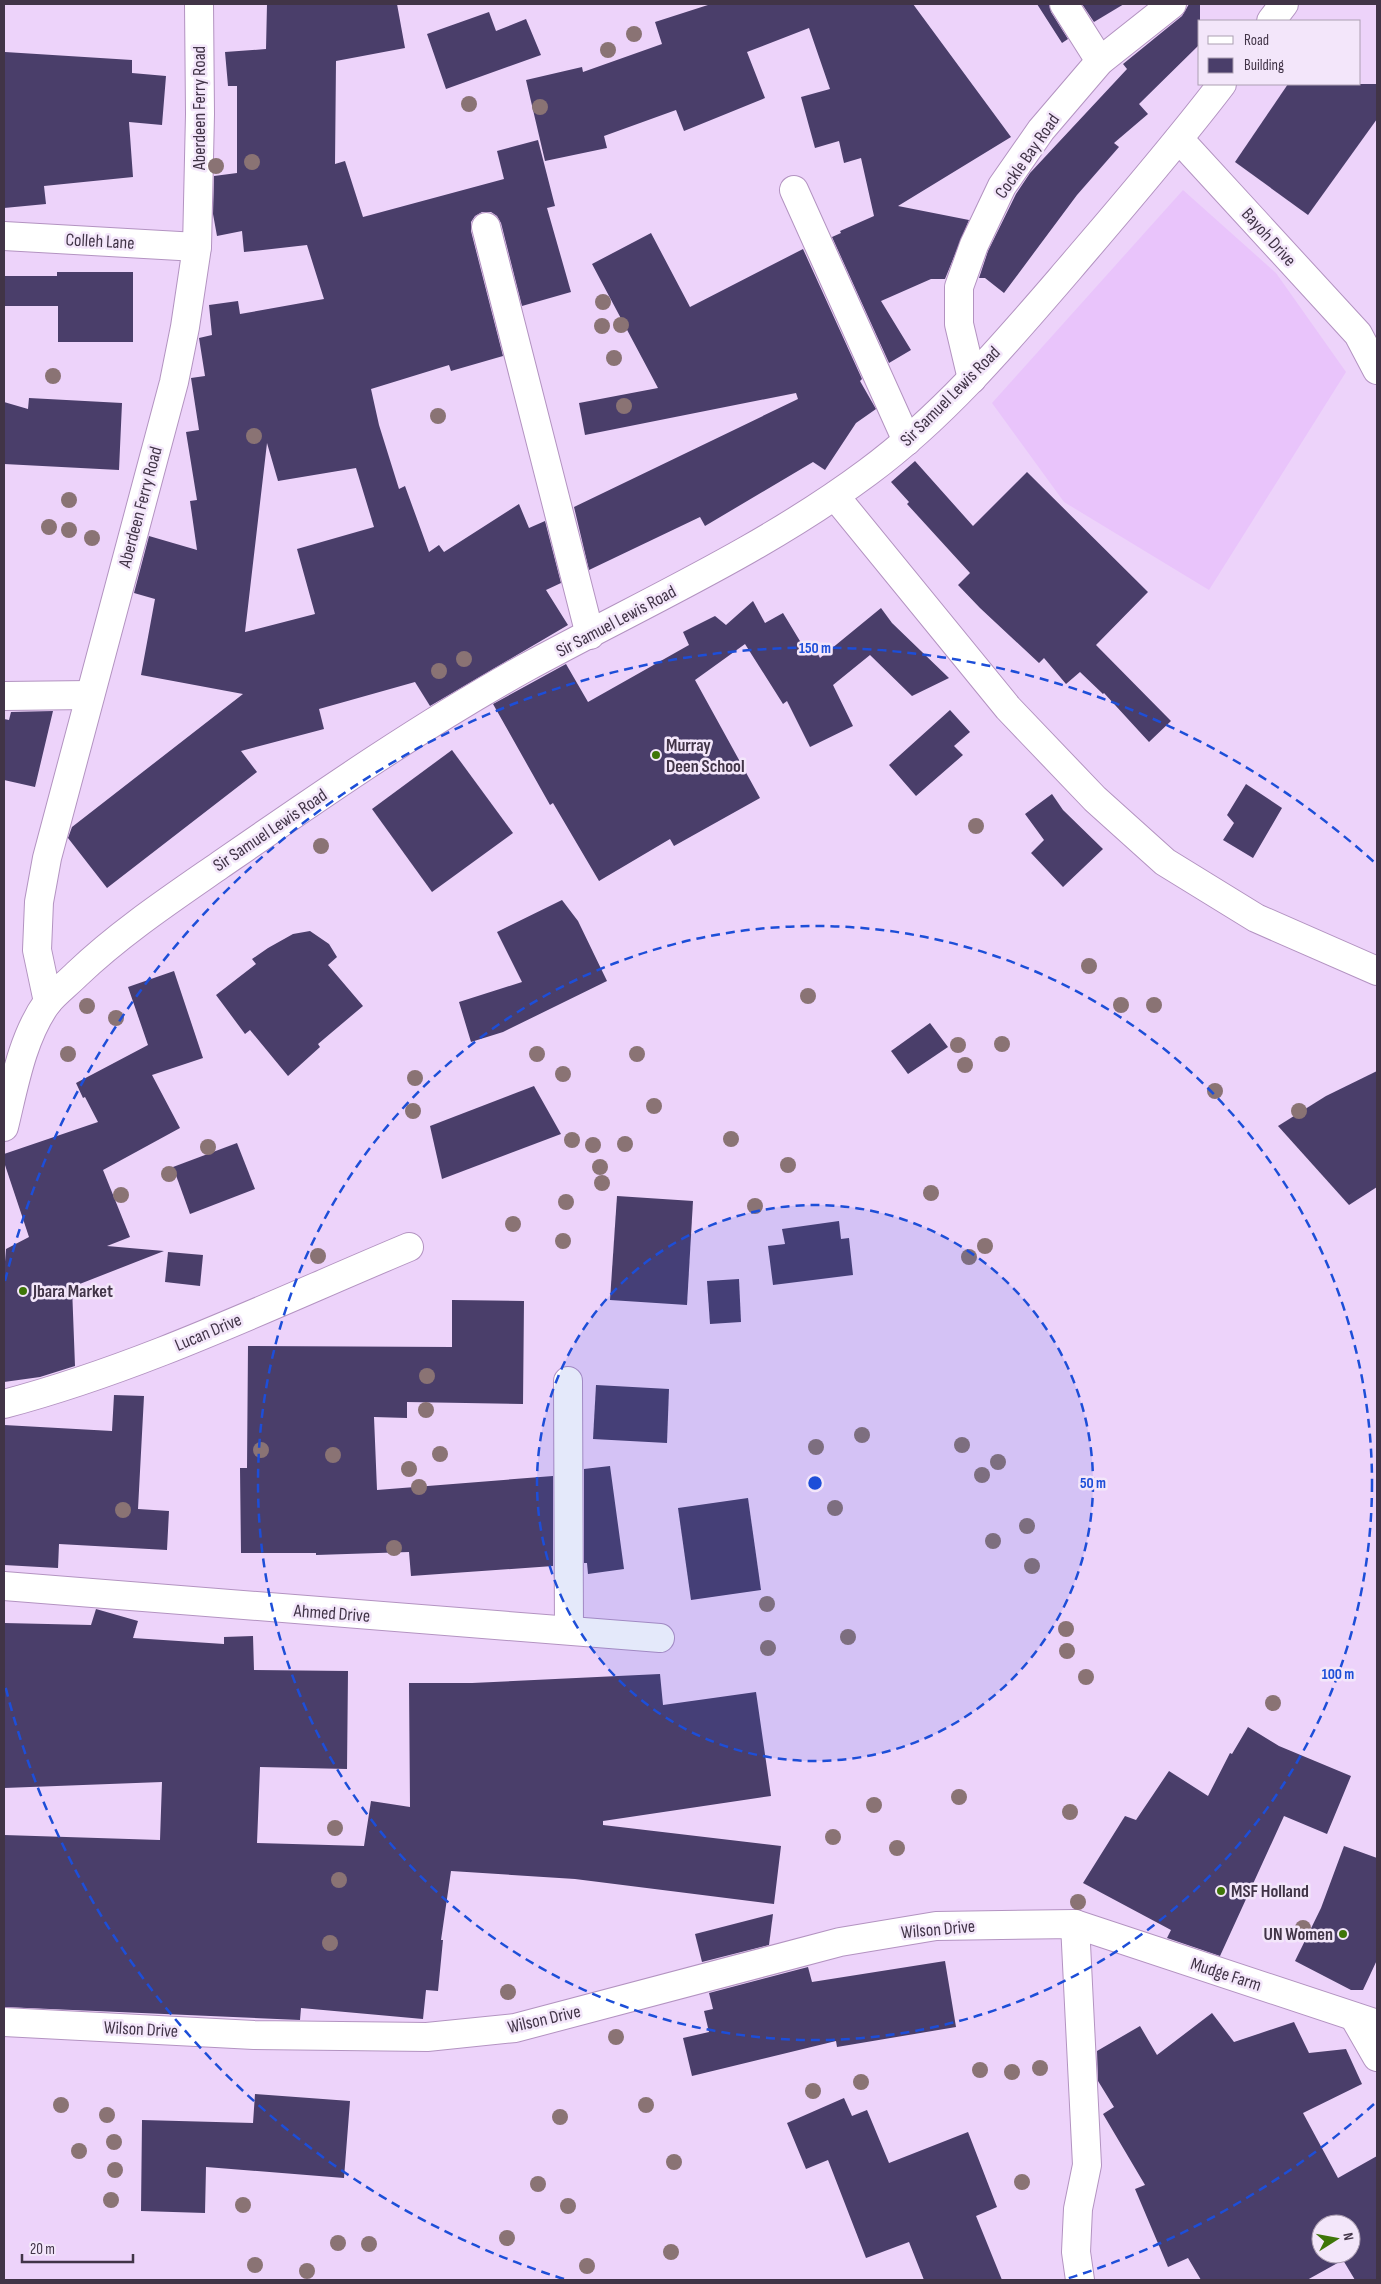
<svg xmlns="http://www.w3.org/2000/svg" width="1381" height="2284" font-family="'Sofia Sans Condensed',sans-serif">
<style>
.built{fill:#e9c4fb}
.building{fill:#4a3e6a;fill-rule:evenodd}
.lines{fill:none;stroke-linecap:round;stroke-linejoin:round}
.minor-casing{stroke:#b393c1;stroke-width:30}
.tertiary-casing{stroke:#b393c1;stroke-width:30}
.secondary-casing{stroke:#b393c1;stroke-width:30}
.minor{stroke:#fff;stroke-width:28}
.tertiary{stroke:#fff;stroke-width:28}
.secondary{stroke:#fff;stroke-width:28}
.tree{fill:#8a7374}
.ring{fill:none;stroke:#1d4ed8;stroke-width:2.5;stroke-dasharray:9 6}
.poi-dot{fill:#3e7608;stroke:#f3e6fa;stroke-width:2}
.labels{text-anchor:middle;stroke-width:5;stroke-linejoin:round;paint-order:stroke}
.street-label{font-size:18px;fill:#413447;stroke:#f3e6fa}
.poi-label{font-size:18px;font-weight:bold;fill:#413447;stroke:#f3e6fa;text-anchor:start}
.centre{fill:#1d4ed8;stroke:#f3e6fa;stroke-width:2.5}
.ring-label{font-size:15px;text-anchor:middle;font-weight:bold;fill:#1d4ed8;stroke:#f3e6fa;stroke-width:5;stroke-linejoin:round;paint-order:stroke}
</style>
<rect width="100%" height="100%" fill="#edd3fa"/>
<polygon class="built" points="1183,190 1276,273 1346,372 1209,590 1064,502 992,403"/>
<g class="building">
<path d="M267,4H397L405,48L336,61L335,164L345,161L363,217L504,179L497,151L538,140L555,206L547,208L571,292L522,306L501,223L497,216L491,212H482L475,216L471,222V231L503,356L451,371L449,365L371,389L379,425L399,489L405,486L429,552L439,545L444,552L519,504L529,528L545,521L561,583L546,590L568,625L430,706L415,682L319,709L324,729L241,751L257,772L107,888L68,838L72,827L243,694L141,675L155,599L134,593L149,536L197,550L190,501L197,500L186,432L199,430L191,378L205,376L199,338L212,335L209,305L238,301L240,314L324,299L307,245L244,252L242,231L217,236L213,214L214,176L237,173V86H228L225,52L266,49ZM267,443L278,481L356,468L374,527L297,549L315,614L245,632Z"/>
<polygon points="711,4 913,4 1011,137 898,206 969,220 945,279 931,279 881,301 911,350 889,363 832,237 841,233 840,231 874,216 861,158 844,163 839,141 815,148 801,97 830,89 809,28 747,52 765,98 684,131 676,110 604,136 607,148 545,161 526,80 582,67 583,72 662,44 655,22"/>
<polygon points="1037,4 1049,4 1051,12 1068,39 1062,43"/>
<polygon points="1082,4 1124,4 1094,22"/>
<polygon points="1189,4 1200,4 1200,44 1139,104 1148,114 1114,143 1119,147 1077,195 1004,293 985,278 979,278 988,251 1016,194 1030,173 1127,69 1123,64 1182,16"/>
<polygon points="489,12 496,31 526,19 541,55 446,89 427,34"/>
<polygon points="5,52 132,60 132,73 166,76 162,125 129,122 133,177 44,186 46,204 4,208"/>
<polygon points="1288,84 1377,84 1377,119 1308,215 1235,162"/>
<polygon points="651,233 690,307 803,249 862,379 860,381 876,409 856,423 825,470 813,462 705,526 700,517 589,570 574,507 798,399 796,393 585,435 579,403 658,388 592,264"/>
<polygon points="57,272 133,272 133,342 58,342 58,306 4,306 4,276 57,276"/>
<polygon points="29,398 122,403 119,470 4,464 4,402 28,409"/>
<polygon points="915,461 973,526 1027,472 1148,592 1096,645 1171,721 1149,742 1104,693 1103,694 1080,672 1066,684 1044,658 1039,663 980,608 958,585 970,573 907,504 909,502 891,482"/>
<polygon points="753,601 765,623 783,613 803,646 812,642 820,658 881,608 892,623 949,678 912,696 870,655 833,685 853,726 810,747 787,701 783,704 745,644 695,680 760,798 674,846 670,839 599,881 553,803 550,805 493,704 566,664 588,702 689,645 683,632 715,616 726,625"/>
<polygon points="950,710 970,732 954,746 963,755 916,796 889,765"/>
<polygon points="53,711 35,787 4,780 4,719 9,720 11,712"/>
<polygon points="452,750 513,833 432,892 372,809"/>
<polygon points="1246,784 1282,808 1253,858 1223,840 1234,823 1227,815"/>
<polygon points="1052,794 1063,810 1103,849 1063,887 1031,853 1044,840 1025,814"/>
<polygon points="562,900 578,921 607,981 503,1032 471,1042 459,1002 522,982 497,932"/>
<polygon points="310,931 329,944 337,957 328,965 363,1006 318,1044 320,1047 288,1076 250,1030 245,1034 216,995 256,964 252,959 268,948 293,934"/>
<polygon points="174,971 203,1058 152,1075 180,1128 103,1170 130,1237 107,1246 164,1251 72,1287 75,1366 40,1377 4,1382 4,1274 6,1249 29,1237 4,1162 4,1154 98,1122 85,1097 83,1098 76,1083 148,1045 128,987"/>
<polygon points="930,1023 948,1047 908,1074 891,1051"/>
<polygon points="1377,1071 1377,1187 1349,1205 1278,1126 1326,1096"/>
<polygon points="534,1086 561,1134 442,1179 430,1126"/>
<polygon points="237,1143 255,1189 190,1214 173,1167"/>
<polygon points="617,1196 693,1201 687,1305 610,1300"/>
<polygon points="839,1221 841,1239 849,1238 853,1275 773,1285 768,1246 785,1244 782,1229"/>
<polygon points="168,1252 203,1255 200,1286 165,1282"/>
<polygon points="739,1279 741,1322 710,1324 707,1281"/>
<polygon points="452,1300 524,1301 523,1404 407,1402 407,1418 374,1417 377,1490 553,1476 553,1566 411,1576 409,1552 316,1555 316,1553 241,1553 240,1468 247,1468 248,1346 452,1347"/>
<polygon points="596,1385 669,1389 667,1443 593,1439"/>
<polygon points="114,1395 144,1396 138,1509 169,1511 167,1550 59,1544 58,1568 4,1565 4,1425 112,1431"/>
<polygon points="610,1466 624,1569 588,1574 587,1563 584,1563 584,1469"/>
<polygon points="748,1498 761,1590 691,1600 678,1508"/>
<polygon points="96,1609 138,1621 133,1638 224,1644 224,1637 253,1636 254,1670 348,1671 347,1769 260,1767 257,1843 364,1846 371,1801 410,1807 409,1683 472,1683 660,1674 663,1705 756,1692 771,1796 603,1821 603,1825 781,1846 774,1904 575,1879 451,1871 441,1940 443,1940 438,1991 426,1990 423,2019 301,2008 300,2020 4,2007 4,1835 160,1840 162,1782 4,1788 4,1623 91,1625"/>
<polygon points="1248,1727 1279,1746 1351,1776 1327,1834 1284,1816 1220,1956 1167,1938 1171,1930 1083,1883 1125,1816 1136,1820 1169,1771 1208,1796 1230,1753 1232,1754"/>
<polygon points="1344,1846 1377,1858 1377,1960 1363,1990 1351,1990 1295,1961 1321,1908"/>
<polygon points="773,1914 769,1945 702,1962 695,1934"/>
<polygon points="945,1961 956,2027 837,2047 836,2041 692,2076 683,2038 709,2032 704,2011 713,2009 709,1993 808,1967 812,1982"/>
<path d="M1212,2013L1234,2042L1294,2022L1309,2053L1346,2049L1362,2084L1303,2113L1338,2178L1377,2156V2280H1355L1343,2260L1307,2280H1201L1188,2258L1168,2267L1135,2189L1145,2185L1103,2114L1114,2107L1098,2081L1097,2051L1140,2026L1157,2055ZM1321,2224H1351V2254H1321Z"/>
<polygon points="255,2094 350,2101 344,2178 206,2167 205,2213 141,2211 142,2120 253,2123"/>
<polygon points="844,2098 852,2116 867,2110 889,2163 968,2132 997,2207 976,2216 1002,2280 924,2280 909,2242 866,2258 828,2160 806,2169 787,2123"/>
</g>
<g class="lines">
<defs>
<g id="minor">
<polyline points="1064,4 1100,61"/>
<polyline points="1179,139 1358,334 1377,370"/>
<polyline points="794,190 907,441"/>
<polyline points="486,227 590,635"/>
<polyline points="4,236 197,247"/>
<polyline points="972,379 959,324 959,287 974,245 1002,186 1041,130 1100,61 1172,4"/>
<polyline points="835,496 1008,708 1095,799 1165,862 1256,918 1377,971"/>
<polyline points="4,696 90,695"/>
<polyline points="568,1381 569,1630"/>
<path d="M4,1404C144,1367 275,1303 409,1247"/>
<polyline points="4,1586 660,1638"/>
<polyline points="1075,1924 1087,2165 1078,2209 1076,2252 1080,2280"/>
<polyline points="1354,2017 1377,2057"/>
<polyline points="4,2022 254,2035 427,2037 515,2028 840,1942 936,1926 1075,1924 1377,2024"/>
</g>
<polyline id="tertiary" points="48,1002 37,950 39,902 47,858 174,382 185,327 197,247 200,114 199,4"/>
<g id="secondary">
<polyline points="1271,21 1284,4"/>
<path d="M4,1127C14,1086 22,1038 47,1003C55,993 67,984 77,974C120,933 171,899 220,865C320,796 419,727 525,668C640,605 762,551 868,472C945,415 1008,340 1070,268C1122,207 1174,147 1222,84"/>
</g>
</defs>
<use href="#minor" class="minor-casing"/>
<use href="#tertiary" class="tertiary-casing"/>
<use href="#secondary" class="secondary-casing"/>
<use href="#minor" class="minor"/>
<use href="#tertiary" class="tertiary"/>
<use href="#secondary" class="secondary"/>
</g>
<g class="tree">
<circle cx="634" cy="34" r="8"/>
<circle cx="608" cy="50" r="8"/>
<circle cx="469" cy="104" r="8"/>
<circle cx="540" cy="107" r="8"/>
<circle cx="252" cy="162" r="8"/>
<circle cx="216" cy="166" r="8"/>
<circle cx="603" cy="302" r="8"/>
<circle cx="621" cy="325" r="8"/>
<circle cx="602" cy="326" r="8"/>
<circle cx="614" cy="358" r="8"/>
<circle cx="53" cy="376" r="8"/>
<circle cx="624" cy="406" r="8"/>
<circle cx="438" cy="416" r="8"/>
<circle cx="254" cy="436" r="8"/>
<circle cx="69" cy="500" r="8"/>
<circle cx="49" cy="527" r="8"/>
<circle cx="69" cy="530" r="8"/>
<circle cx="92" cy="538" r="8"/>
<circle cx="464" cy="659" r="8"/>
<circle cx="439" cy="671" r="8"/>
<circle cx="976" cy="826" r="8"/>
<circle cx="321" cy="846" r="8"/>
<circle cx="1089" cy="966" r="8"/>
<circle cx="808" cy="996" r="8"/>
<circle cx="1121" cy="1005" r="8"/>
<circle cx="1154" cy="1005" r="8"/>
<circle cx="87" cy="1006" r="8"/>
<circle cx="116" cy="1018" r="8"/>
<circle cx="1002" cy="1044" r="8"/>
<circle cx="958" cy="1045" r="8"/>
<circle cx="68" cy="1054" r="8"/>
<circle cx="537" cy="1054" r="8"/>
<circle cx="637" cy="1054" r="8"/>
<circle cx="965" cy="1065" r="8"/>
<circle cx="563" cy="1074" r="8"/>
<circle cx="415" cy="1078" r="8"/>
<circle cx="1215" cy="1091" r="8"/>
<circle cx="654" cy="1106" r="8"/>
<circle cx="413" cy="1111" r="8"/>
<circle cx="1299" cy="1111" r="8"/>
<circle cx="731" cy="1139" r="8"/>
<circle cx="572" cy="1140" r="8"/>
<circle cx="625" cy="1144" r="8"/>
<circle cx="593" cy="1145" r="8"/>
<circle cx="208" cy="1147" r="8"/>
<circle cx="788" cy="1165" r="8"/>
<circle cx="600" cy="1167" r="8"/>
<circle cx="169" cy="1174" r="8"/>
<circle cx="602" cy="1183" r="8"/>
<circle cx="931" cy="1193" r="8"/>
<circle cx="121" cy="1195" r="8"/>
<circle cx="566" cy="1202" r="8"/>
<circle cx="755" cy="1206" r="8"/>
<circle cx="513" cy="1224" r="8"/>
<circle cx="563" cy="1241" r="8"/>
<circle cx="985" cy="1246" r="8"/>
<circle cx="318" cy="1256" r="8"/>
<circle cx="969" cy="1257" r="8"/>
<circle cx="427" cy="1376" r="8"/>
<circle cx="426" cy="1410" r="8"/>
<circle cx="862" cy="1435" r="8"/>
<circle cx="962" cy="1445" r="8"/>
<circle cx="816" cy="1447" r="8"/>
<circle cx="261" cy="1450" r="8"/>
<circle cx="440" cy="1454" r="8"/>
<circle cx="333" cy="1455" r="8"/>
<circle cx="998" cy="1462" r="8"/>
<circle cx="409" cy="1469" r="8"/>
<circle cx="982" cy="1475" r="8"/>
<circle cx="419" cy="1487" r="8"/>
<circle cx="835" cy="1508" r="8"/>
<circle cx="123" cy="1510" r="8"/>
<circle cx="1027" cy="1526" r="8"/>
<circle cx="993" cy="1541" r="8"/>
<circle cx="394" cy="1548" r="8"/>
<circle cx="1032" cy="1566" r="8"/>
<circle cx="767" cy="1604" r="8"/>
<circle cx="1066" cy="1629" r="8"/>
<circle cx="848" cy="1637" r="8"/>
<circle cx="768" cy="1648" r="8"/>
<circle cx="1067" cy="1651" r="8"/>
<circle cx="1086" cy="1677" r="8"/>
<circle cx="1273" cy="1703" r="8"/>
<circle cx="959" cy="1797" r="8"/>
<circle cx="874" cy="1805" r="8"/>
<circle cx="1070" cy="1812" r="8"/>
<circle cx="335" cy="1828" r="8"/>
<circle cx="833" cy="1837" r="8"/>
<circle cx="897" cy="1848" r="8"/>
<circle cx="339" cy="1880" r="8"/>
<circle cx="1078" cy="1902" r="8"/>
<circle cx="1303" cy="1928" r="8"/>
<circle cx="330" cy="1943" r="8"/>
<circle cx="508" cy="1992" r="8"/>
<circle cx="616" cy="2037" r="8"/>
<circle cx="1040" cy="2068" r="8"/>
<circle cx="980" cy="2070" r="8"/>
<circle cx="1012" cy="2072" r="8"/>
<circle cx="861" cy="2082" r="8"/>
<circle cx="813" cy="2091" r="8"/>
<circle cx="61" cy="2105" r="8"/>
<circle cx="646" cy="2105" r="8"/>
<circle cx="107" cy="2115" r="8"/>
<circle cx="560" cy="2117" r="8"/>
<circle cx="114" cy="2142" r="8"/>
<circle cx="79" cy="2151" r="8"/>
<circle cx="674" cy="2162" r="8"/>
<circle cx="115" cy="2170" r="8"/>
<circle cx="1022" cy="2182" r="8"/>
<circle cx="538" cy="2184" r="8"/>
<circle cx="111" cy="2200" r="8"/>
<circle cx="243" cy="2205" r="8"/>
<circle cx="568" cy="2206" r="8"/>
<circle cx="507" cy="2238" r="8"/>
<circle cx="338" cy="2243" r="8"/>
<circle cx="369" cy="2244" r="8"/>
<circle cx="671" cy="2252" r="8"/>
<circle cx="255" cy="2265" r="8"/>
<circle cx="587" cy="2266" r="8"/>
<circle cx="307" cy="2271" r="8"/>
</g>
<circle cx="815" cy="1483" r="278" fill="#1d4ed8" fill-opacity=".12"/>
<g class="ring">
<circle cx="815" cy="1483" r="278"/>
<circle cx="815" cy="1483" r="557"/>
<path d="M1374 2104A835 835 0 0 1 1066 2279M564 2279A835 835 0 0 1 5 1685M5 1281A835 835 0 0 1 1374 862"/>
</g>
<g class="poi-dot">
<circle cx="656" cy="755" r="5"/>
<circle cx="23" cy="1291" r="5"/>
<circle cx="1221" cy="1891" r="5"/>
<circle cx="1343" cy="1934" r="5"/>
</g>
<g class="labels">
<g class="street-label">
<text transform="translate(199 108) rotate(-90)" y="6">Aberdeen Ferry Road</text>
<text transform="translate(1027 156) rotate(-55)" y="6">Cockle Bay Road</text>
<text transform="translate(1269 237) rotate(48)" y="6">Bayoh Drive</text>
<text transform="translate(100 241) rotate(3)" y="6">Colleh Lane</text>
<text transform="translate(950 396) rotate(-45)" y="6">Sir Samuel Lewis Road</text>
<text transform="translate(140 507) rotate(-75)" y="6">Aberdeen Ferry Road</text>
<text transform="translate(616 621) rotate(-28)" y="6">Sir Samuel Lewis Road</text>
<text transform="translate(270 830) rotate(-34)" y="6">Sir Samuel Lewis Road</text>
<text transform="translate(208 1332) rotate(-23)" y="6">Lucan Drive</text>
<text transform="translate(332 1613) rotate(4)" y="6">Ahmed Drive</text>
<text transform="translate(938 1929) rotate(-5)" y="6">Wilson Drive</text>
<text transform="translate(1226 1974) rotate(18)" y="6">Mudge Farm</text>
<text transform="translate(544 2019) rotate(-13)" y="6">Wilson Drive</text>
<text transform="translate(141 2029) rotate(3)" y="6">Wilson Drive</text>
</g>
<g class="poi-label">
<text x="666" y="751">Murray<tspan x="666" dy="21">Deen School</tspan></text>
<text x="33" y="1297">Jbara Market</text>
<text x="1231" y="1897">MSF Holland</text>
<text x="1333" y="1940" text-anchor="end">UN Women</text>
</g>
</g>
<circle cx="815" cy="1483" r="8" class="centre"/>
<g class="ring-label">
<text x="815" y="653">150 m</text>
<text x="1093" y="1488">50 m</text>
<text x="1338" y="1679">100 m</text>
</g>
<rect width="1381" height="2284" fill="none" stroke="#413447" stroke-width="10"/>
<rect x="1198" y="20" width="162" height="65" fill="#f3e6fa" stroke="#ac9fb2"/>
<rect x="1208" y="36" width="25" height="8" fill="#ffffff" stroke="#ac9fb2"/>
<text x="1244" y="45" font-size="15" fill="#413447">Road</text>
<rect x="1208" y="58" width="25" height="15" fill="#4a3e6a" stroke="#ac9fb2"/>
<text x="1244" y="70" font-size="15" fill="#413447">Building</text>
<g transform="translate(1336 2239) rotate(79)"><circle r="24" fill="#f3e6fa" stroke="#ac9fb2"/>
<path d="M0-4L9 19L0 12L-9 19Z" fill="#3e7608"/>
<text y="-8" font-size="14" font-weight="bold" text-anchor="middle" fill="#413447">N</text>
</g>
<path d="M22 2254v8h111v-8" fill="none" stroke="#413447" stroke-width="2.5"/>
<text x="30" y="2254" font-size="15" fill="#413447" stroke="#f3e6fa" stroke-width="4" paint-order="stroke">20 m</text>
</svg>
